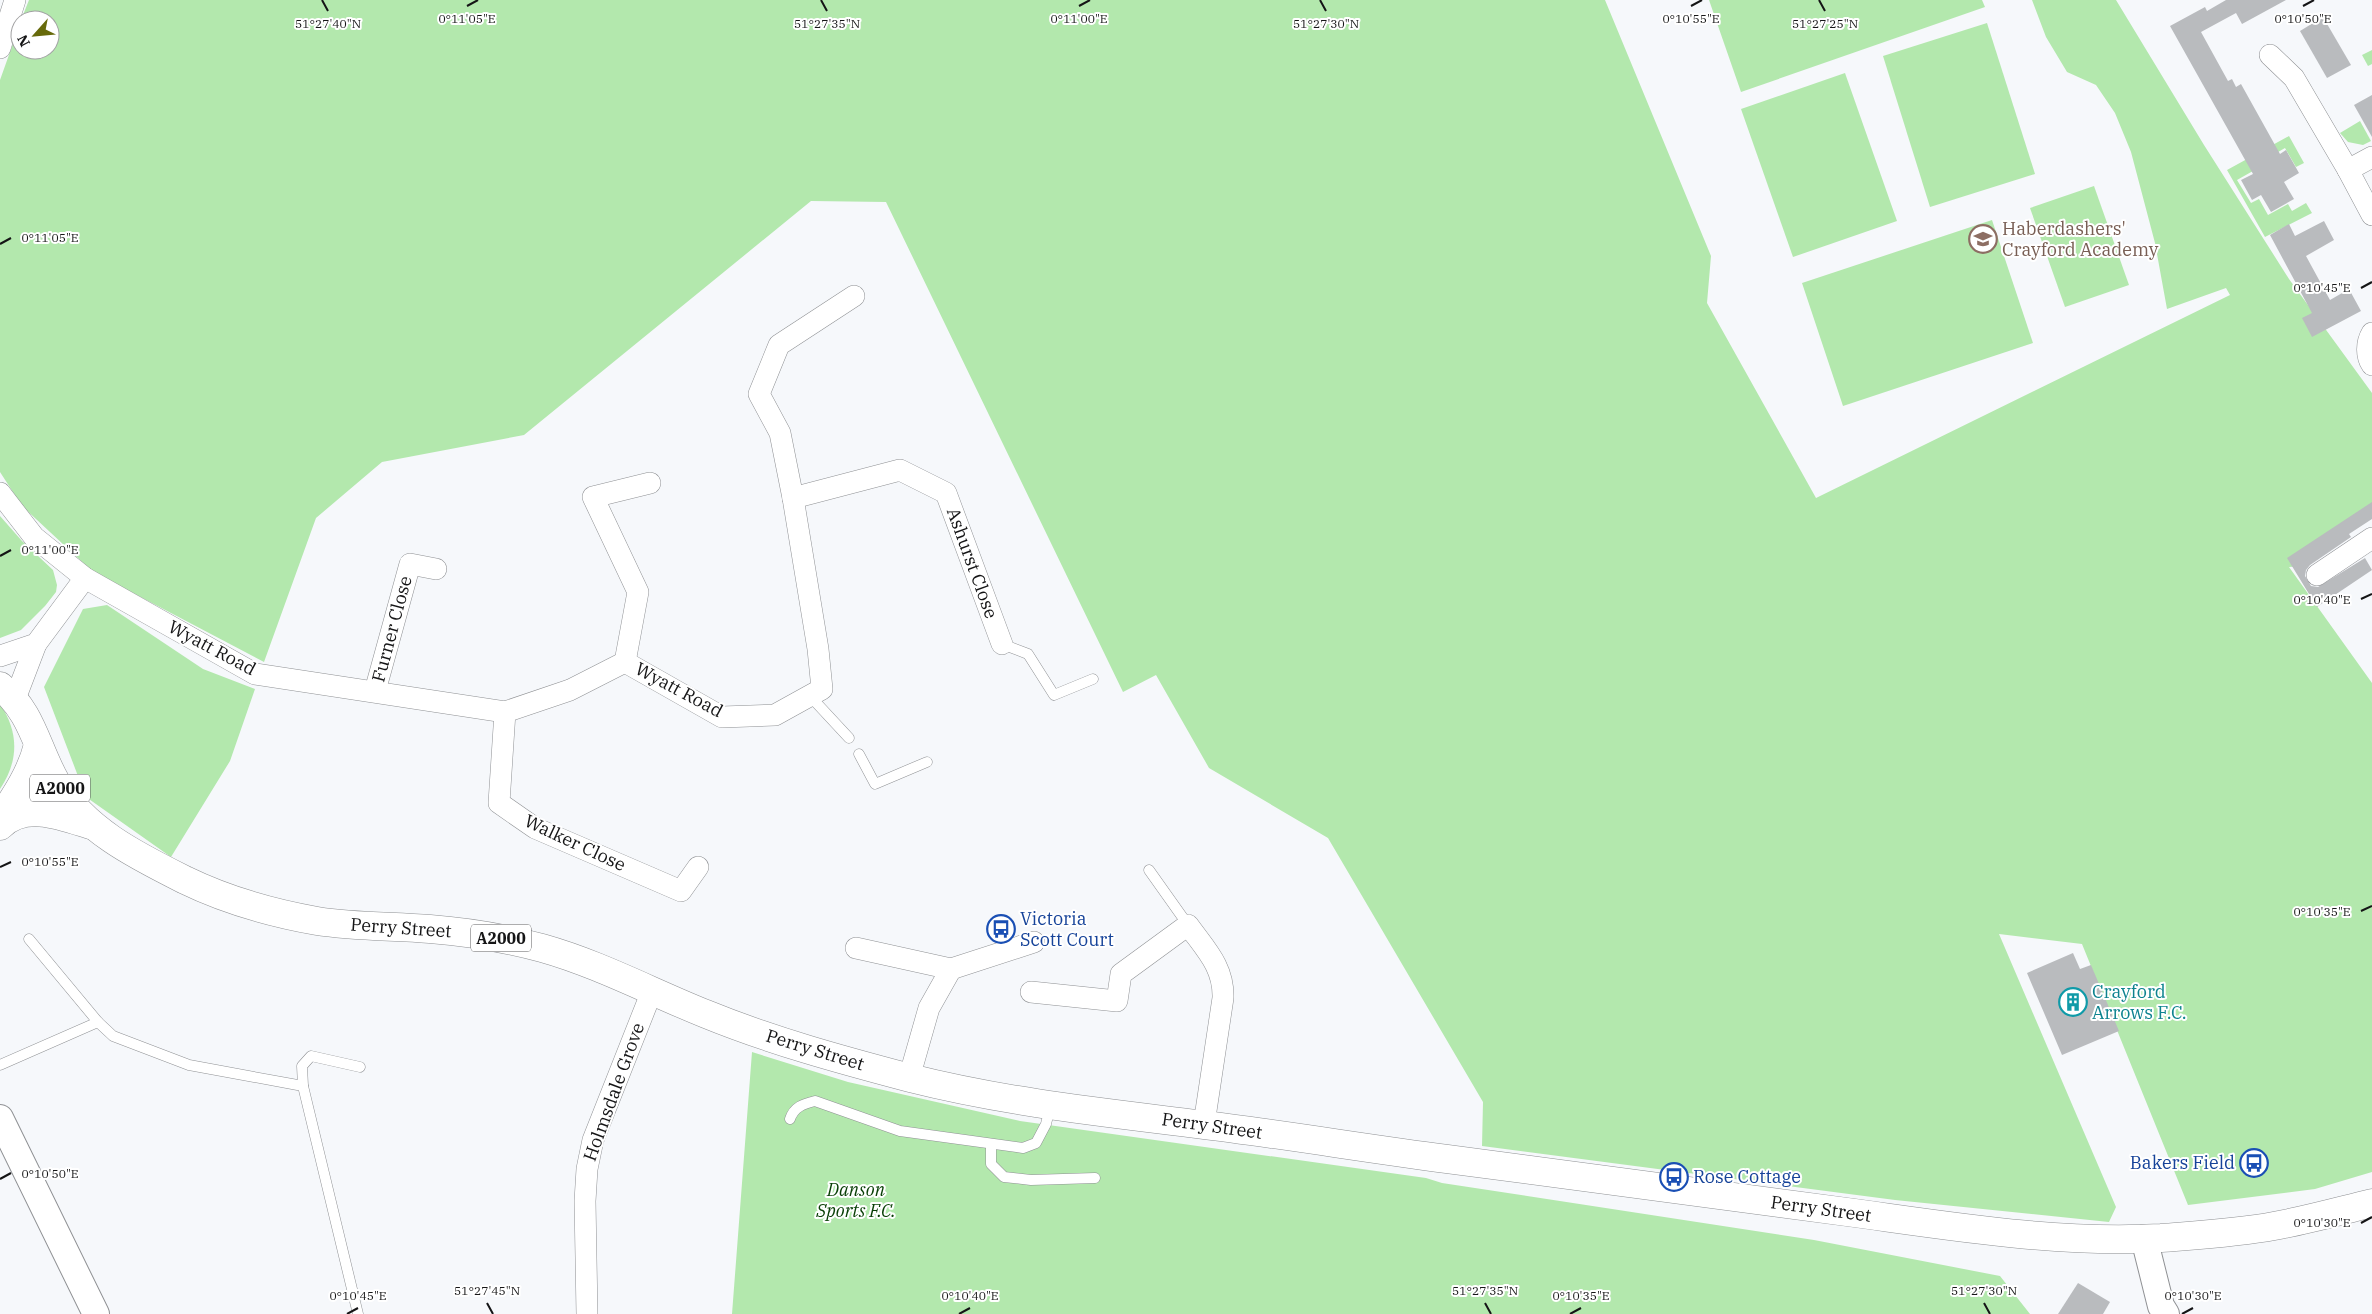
<svg xmlns="http://www.w3.org/2000/svg" width="2372" height="1314" font-family="'IBM Plex Serif',serif">
<style>
.green{fill:#b3e8ad}
.building{fill:#b9bbbe}
.lines{fill:none;stroke-linecap:round;stroke-linejoin:round}
.service-casing{stroke:#8f9194;stroke-width:11}
.minor-casing{stroke:#8f9194;stroke-width:22}
.tertiary-casing{stroke:#8f9194;stroke-width:28}
.primary-casing{stroke:#8f9194;stroke-width:29}
.service{stroke:#fff;stroke-width:10}
.minor{stroke:#fff;stroke-width:21}
.tertiary{stroke:#fff;stroke-width:26}
.primary{stroke:#fff;stroke-width:28}
.ticks{fill:none;stroke:#151516;stroke-width:2}
.labels{text-anchor:middle;stroke-width:4;stroke-linejoin:round;paint-order:stroke}
.shield{fill:#fff;stroke:#5b5b5c;stroke-width:1}
.shield-label{font-size:16px;font-weight:bold;fill:#151516}
.education-label{font-size:18px;fill:#785e54;stroke:#fff;text-anchor:start}
.street-label{font-size:18px;fill:#151516;stroke:#fff}
.transit-label{font-size:18px;fill:#164399;stroke:#fff;text-anchor:start}
.culture-label{font-size:18px;fill:#0d838f;stroke:#fff;text-anchor:start}
.park-label{font-size:18px;font-style:italic;fill:#083f05;stroke:#fff}
.ticks-label{font-size:12px;text-anchor:middle;fill:#151516;stroke:#fff;stroke-width:4;stroke-linejoin:round;paint-order:stroke}
</style>
<rect width="100%" height="100%" fill="#f6f8fb"/>
<g class="green">
<polygon points="29,0 1605,0 1711,256 1707,303 1816,498 2230,295 2226,288 2167,309 2155,243 2131,152 2115,113 2096,85 2067,72 2046,37 2032,0 2116,0 2204,145 2289,279 2372,393 2372,515 2302,566 2289,567 2372,683 2372,1172 2315,1189 2188,1205 2082,944 1999,934 2116,1207 2109,1222 1895,1200 1482,1146 1483,1102 1328,838 1209,768 1156,675 1123,692 886,202 811,201 524,435 382,462 316,518 264,662 93,572 22,506 0,472 0,80 20,24 20,50 50,50 50,20 21,20"/>
<polygon points="1709,0 1982,0 1985,7 1741,92"/>
<polygon points="1987,23 2035,174 1930,207 1883,56"/>
<polygon points="2372,50 2372,64 2368,66 2362,55"/>
<polygon points="1845,73 1897,221 1793,257 1741,109"/>
<polygon points="2360,121 2371,141 2363,145 2348,142 2340,133"/>
<polygon points="2289,136 2304,163 2296,167 2285,148 2259,163 2260,167 2237,180 2251,203 2259,199 2268,215 2288,204 2292,211 2306,203 2312,213 2265,237 2227,170"/>
<polygon points="2094,186 2129,285 2065,307 2030,208"/>
<polygon points="1992,220 2033,343 1843,406 1802,283"/>
<polygon points="0,516 22,541 53,570 57,585 56,592 45,606 21,630 0,638"/>
<polygon points="107,605 203,669 255,689 230,761 171,857 86,797 44,687 83,609"/>
<path d="M0,704C19,732 19,761 0,789Z"/>
<polygon points="752,1052 848,1082 1020,1121 1426,1178 1442,1183 1814,1240 2000,1276 2030,1314 732,1314"/>
</g>
<g class="building">
<polygon points="2226,0 2286,0 2242,24 2236,13 2201,32 2228,81 2232,79 2236,87 2241,84 2280,154 2286,150 2299,173 2284,182 2294,199 2271,212 2261,195 2252,200 2241,180 2253,174 2170,26 2205,7 2207,11"/>
<polygon points="2323,17 2351,65 2327,78 2300,31"/>
<polygon points="2372,95 2372,137 2354,105"/>
<polygon points="2324,221 2334,240 2306,256 2330,300 2349,289 2361,311 2312,337 2302,318 2312,313 2270,235 2289,224 2295,236"/>
<polygon points="2372,502 2372,519 2349,534 2351,537 2310,565 2306,570 2305,576 2311,586 2318,587 2365,558 2372,570 2317,607 2287,558"/>
<polygon points="2073,953 2080,969 2091,965 2119,1031 2062,1055 2027,973"/>
<polygon points="2078,1283 2110,1302 2103,1314 2058,1314"/>
</g>
<g class="lines">
<defs>
<g id="service">
<polyline points="1002,644 1028,654 1054,695 1093,679"/>
<polyline points="810,696 849,738"/>
<polyline points="859,754 875,784 927,762"/>
<polyline points="1149,870 1188,925"/>
<polyline points="29,939 98,1022"/>
<polyline points="0,1065 98,1022 113,1036 189,1065 303,1086 302,1066 311,1056 360,1067"/>
<polyline points="303,1086 358,1314"/>
<path d="M790,1119C794,1107 803,1104 815,1101L900,1131L1023,1148L1036,1143L1046,1124L1050,1107"/>
<polyline points="991,1144 991,1164 1004,1177 1031,1180 1095,1178"/>
</g>
<g id="minor">
<polyline points="0,48 15,0"/>
<polyline points="2270,55 2294,78 2348,170 2372,157"/>
<polyline points="2348,170 2372,215"/>
<path d="M2372,333C2366,343 2366,356 2372,365"/>
<polyline points="0,493 34,537 85,578 255,674 505,712 570,690 625,662 722,717 775,715 822,689 818,649 793,498 780,433 759,394 779,345 854,296"/>
<polyline points="793,498 900,470 946,493 1002,644"/>
<polyline points="2317,575 2372,538"/>
<polyline points="0,656 36,644 85,578"/>
<polyline points="625,662 638,592 593,497 650,483"/>
<polyline points="375,691 410,564 436,569"/>
<polyline points="15,699 36,644"/>
<polyline points="505,712 499,803 535,828 681,891 698,867"/>
<polyline points="856,948 951,969 1034,942"/>
<path d="M1031,992L1117,1001L1121,974L1188,925C1206,950 1224,967 1223,998L1204,1124"/>
<polyline points="909,1078 929,1008 951,969"/>
<polyline points="587,1314 585,1201 587,1169 593,1140 652,991"/>
</g>
<g id="tertiary">
<polyline points="0,1118 96,1314"/>
<polyline points="2144,1238 2161,1306 2166,1314"/>
</g>
<g id="primary">
<path d="M0,686C33,713 36,747 56,782C84,830 137,856 185,880C226,900 272,913 317,921C355,927 393,926 430,929C468,932 505,938 542,948C599,964 651,992 706,1014C772,1041 842,1060 910,1078C1005,1102 1100,1112 1197,1124C1280,1134 1363,1148 1447,1159C1580,1177 1713,1195 1847,1212C1950,1226 2056,1244 2161,1238C2198,1235 2237,1233 2274,1226C2307,1220 2339,1211 2372,1203"/>
<path d="M0,819C16,795 31,773 38,745"/>
<path d="M0,826C25,801 62,816 90,825"/>
</g>
</defs>
<use href="#service" class="service-casing"/>
<use href="#minor" class="minor-casing"/>
<use href="#tertiary" class="tertiary-casing"/>
<use href="#primary" class="primary-casing"/>
<use href="#service" class="service"/>
<use href="#minor" class="minor"/>
<use href="#tertiary" class="tertiary"/>
<use href="#primary" class="primary"/>
</g>
<path class="ticks" d="M322,0L328,11M821,0L827,11M1320,0L1326,11M1819,0L1825,11M467,6L478,0M1079,6L1090,0M1691,6L1702,0M2303,6L2314,0M0,244L11,238M2361,288L2372,282M0,556L11,550M2361,599L2372,594M0,867L11,862M2361,911L2372,906M0,1179L11,1173M2361,1223L2372,1217M487,1303L493,1314M1485,1303L1491,1314M1984,1303L1990,1314M347,1314L358,1308M959,1314L970,1308M1570,1314L1581,1308M2182,1314L2193,1308"/>
<defs>
<symbol id="school-ring" viewBox="-11 -11 22 22"><circle r="9.5" fill="#fff" stroke="#8d6e63" stroke-width="1.5"/><path d="M0-5L7-2L0 1L-7-2ZM-4 1L0 2.5L4 1V4Q0 6-4 4Z" fill="#8d6e63"/></symbol>
<symbol id="bus-ring" viewBox="-11 -11 22 22"><circle r="9.5" fill="#fff" stroke="#1a4fb4" stroke-width="1.5"/><path d="M-5-6H5V4H4V6H2V4H-2V6H-4V4H-5ZM-3.5-4V0h7V-4ZM-3.5 1.2v1.5H-2V1.2ZM2 1.2v1.5H3.5V1.2Z" fill="#1a4fb4"/></symbol>
<symbol id="building-ring" viewBox="-11 -11 22 22"><circle r="9.5" fill="#fff" stroke="#0f9aa8" stroke-width="1.5"/><path d="M-4-6H4V6H1V3H-1V6H-4ZM-2.5-4.3h1.7v1.8h-1.7ZM.8-4.3h1.7v1.8H.8ZM-2.5-1h1.7V.8h-1.7ZM.8-1h1.7V.8H.8Z" fill="#0f9aa8"/></symbol>
</defs>
<g fill-rule="evenodd">
<use href="#school-ring" x="1967" y="223" width="32" height="32"/>
<use href="#bus-ring" x="985" y="913" width="32" height="32"/>
<use href="#building-ring" x="2057" y="986" width="32" height="32"/>
<use href="#bus-ring" x="2238" y="1147" width="32" height="32"/>
<use href="#bus-ring" x="1658" y="1161" width="32" height="32"/>
</g>
<g class="labels">
<g class="shield">
<rect x="30" y="774.5" width="60" height="27" rx="4"/>
<rect x="471" y="924.5" width="60" height="27" rx="4"/>
</g>
<g class="shield-label">
<text x="60" y="794">A2000</text>
<text x="501" y="944">A2000</text>
</g>
<g class="education-label">
<text x="2002" y="235">Haberdashers'<tspan x="2002" dy="21">Crayford Academy</tspan></text>
</g>
<g class="street-label">
<text transform="translate(972 563) rotate(70)" y="6">Ashurst Close</text>
<text transform="translate(392 629) rotate(-75)" y="6">Furner Close</text>
<text transform="translate(212 648) rotate(28)" y="6">Wyatt Road</text>
<text transform="translate(679 690) rotate(28)" y="6">Wyatt Road</text>
<text transform="translate(575 843) rotate(25)" y="6">Walker Close</text>
<text transform="translate(401 928) rotate(4)" y="6">Perry Street</text>
<text transform="translate(815 1050) rotate(17)" y="6">Perry Street</text>
<text transform="translate(614 1092) rotate(-70)" y="6">Holmsdale Grove</text>
<text transform="translate(1212 1126) rotate(8)" y="6">Perry Street</text>
<text transform="translate(1821 1209) rotate(8)" y="6">Perry Street</text>
</g>
<g class="transit-label">
<text x="1020" y="925">Victoria<tspan x="1020" dy="21">Scott Court</tspan></text>
<text x="2235" y="1169" text-anchor="end">Bakers Field</text>
<text x="1693" y="1183">Rose Cottage</text>
</g>
<g class="culture-label">
<text x="2092" y="998">Crayford<tspan x="2092" dy="21">Arrows F.C.</tspan></text>
</g>
<g class="park-label">
<text x="856" y="1196">Danson<tspan x="856" dy="21">Sports F.C.</tspan></text>
</g>
</g>
<g class="ticks-label">
<text x="1079" y="23">0°11'00"E</text>
<text x="1691" y="23">0°10'55"E</text>
<text x="2303" y="23">0°10'50"E</text>
<text x="467" y="23">0°11'05"E</text>
<text x="328" y="28">51°27'40"N</text>
<text x="827" y="28">51°27'35"N</text>
<text x="1326" y="28">51°27'30"N</text>
<text x="1825" y="28">51°27'25"N</text>
<text x="50" y="242">0°11'05"E</text>
<text x="2322" y="292">0°10'45"E</text>
<text x="50" y="554">0°11'00"E</text>
<text x="2322" y="604">0°10'40"E</text>
<text x="50" y="866">0°10'55"E</text>
<text x="2322" y="916">0°10'35"E</text>
<text x="50" y="1178">0°10'50"E</text>
<text x="2322" y="1227">0°10'30"E</text>
<text x="487" y="1295">51°27'45"N</text>
<text x="1485" y="1295">51°27'35"N</text>
<text x="1984" y="1295">51°27'30"N</text>
<text x="358" y="1300">0°10'45"E</text>
<text x="970" y="1300">0°10'40"E</text>
<text x="1581" y="1300">0°10'35"E</text>
<text x="2193" y="1300">0°10'30"E</text>
</g>
<g transform="translate(35 35) rotate(243)"><circle r="24" fill="#ffffff" stroke="#a1a1a2"/>
<path d="M0-4L9 19L0 12L-9 19Z" fill="#676a0b"/>
<text y="-8" font-size="14" font-weight="bold" text-anchor="middle" fill="#151516">N</text>
</g>
</svg>
